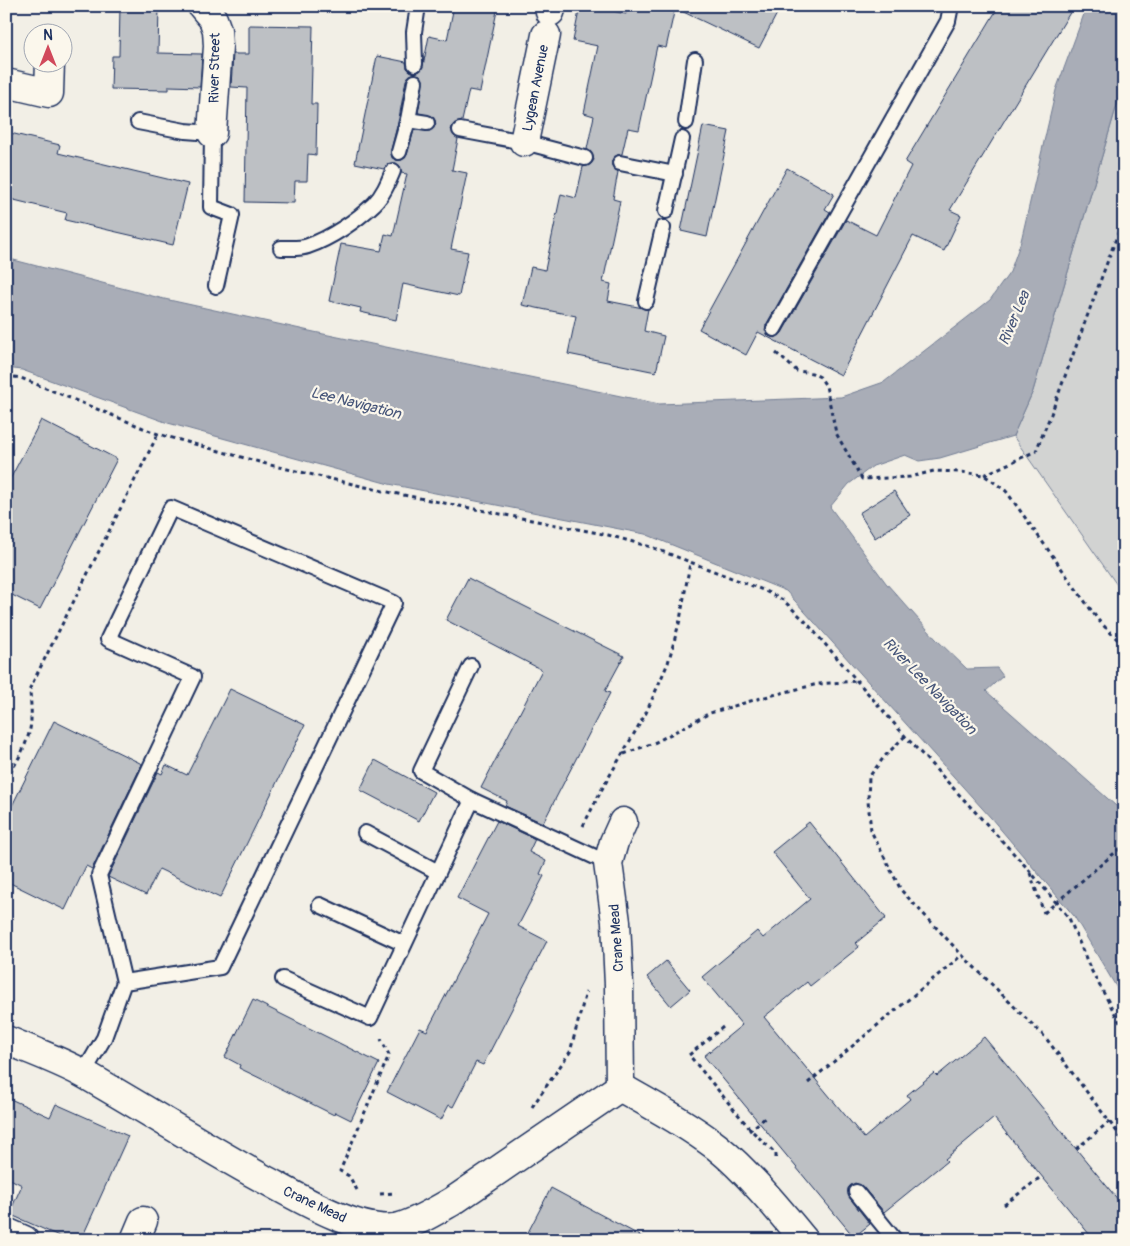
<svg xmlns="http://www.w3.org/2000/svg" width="1130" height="1246" font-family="Pangolin,sans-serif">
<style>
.green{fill:#d2d3d2;stroke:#768198}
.water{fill:#a9adb7;stroke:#707b93}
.building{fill:#bdc0c4;stroke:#1b2f5e;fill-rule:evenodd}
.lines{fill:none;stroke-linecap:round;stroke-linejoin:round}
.service-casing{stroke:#1b2f5e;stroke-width:18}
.minor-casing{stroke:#1b2f5e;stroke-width:31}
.path{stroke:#1b2f5e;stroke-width:3;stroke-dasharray:4 4;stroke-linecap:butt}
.service{stroke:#fbf7ec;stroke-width:14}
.minor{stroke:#fbf7ec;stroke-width:28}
.path-bridge{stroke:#1b2f5e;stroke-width:3;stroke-dasharray:4 4;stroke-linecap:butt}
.labels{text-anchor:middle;stroke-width:4.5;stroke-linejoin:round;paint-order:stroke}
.street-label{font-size:14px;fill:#1b2f5e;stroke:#fbf7ec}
.water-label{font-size:15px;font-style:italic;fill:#465579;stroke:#fbf7ec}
</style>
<rect width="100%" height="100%" fill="#f2efe6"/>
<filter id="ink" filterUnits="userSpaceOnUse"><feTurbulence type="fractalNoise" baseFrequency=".02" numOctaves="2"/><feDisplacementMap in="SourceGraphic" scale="10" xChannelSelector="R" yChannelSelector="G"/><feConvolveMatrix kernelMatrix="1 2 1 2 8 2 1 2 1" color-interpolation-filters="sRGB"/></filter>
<g filter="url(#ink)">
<polygon class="green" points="1124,81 1124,595 1013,436 1033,391"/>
<polygon class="water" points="1087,6 1124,6 1124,81 1033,391 1013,436 940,458 919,461 905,455 873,466 849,484 830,507 886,583 936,639 967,669 997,668 1003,676 986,691 1124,813 1124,1000 1074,916 991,818 786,591 645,534 389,484 168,423 22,370 6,368 6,258 160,298 314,332 659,404 841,397 884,382 990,300 1010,272 1021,241 1056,90"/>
<g class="building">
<polygon points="120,6 159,6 158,53 202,54 200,87 169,86 169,90 111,89 112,56 119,56"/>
<path d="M454,6H498L480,92L469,90L462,121L454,124L451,129L454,136L458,139L452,170L467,173L451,249L468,252L459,296L403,284L396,320L360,312L361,308L329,301L341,244L381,251L385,234L393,236L407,174L401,173L400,166L396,163L388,164L384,169L355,163L377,56L406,62L407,68L410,71L415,73L420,71L423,66L429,36L447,40ZM413,74L420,75L423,80L418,113L432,116L435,120L436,125L430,131L414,130L407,155L402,160H397L392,158L391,150L399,118L406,80L409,76Z"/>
<polygon points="580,6 590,6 626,14 627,6 781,6 759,48 675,8 666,48 657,46 639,130 628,128 622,154 617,155 612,161 612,166 618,172 613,199 620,201 603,282 611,284 608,301 648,309 644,331 664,336 656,372 568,354 576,316 522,305 531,267 545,270 561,194 576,198 583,167 591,164 594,160 591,152 587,149 594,116 584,113 598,46 573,41"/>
<polygon points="999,6 1074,6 950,210 961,215 944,251 913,236 841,375 758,332 746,355 699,329 787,168 834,194 825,209 830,212 766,325 765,330 769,336 775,338 782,333 846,220 876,235 911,166 905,162"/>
<polygon points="249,25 313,26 311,104 317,104 316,155 308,154 307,181 295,181 294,203 245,202 247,88 231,87 233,54 249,54"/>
<polygon points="703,126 729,131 707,237 681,231"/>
<polygon points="6,132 60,145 58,153 188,184 173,245 65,220 67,213 6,198"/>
<polygon points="41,420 117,459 40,609 6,592 6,487"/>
<polygon points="894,491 910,515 875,538 859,513"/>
<polygon points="468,578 624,656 605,691 610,693 543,823 505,806 507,801 481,788 542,670 446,620"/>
<polygon points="230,689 305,725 220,898 159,869 146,895 108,877 158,772 162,774 166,765 187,775"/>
<polygon points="54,721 142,764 92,869 86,866 65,910 6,881 6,818"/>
<polygon points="375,760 434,792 419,821 360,790"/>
<polygon points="497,821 535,839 529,852 546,861 540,874 544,876 518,926 547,941 483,1065 476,1062 453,1107 449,1105 441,1120 387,1092 420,1028 427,1031 488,914 457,898"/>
<polygon points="809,822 886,918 856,943 859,947 810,986 807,982 764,1017 864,1138 910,1099 907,1095 934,1073 937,1076 984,1037 1124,1207 1124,1240 1094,1240 994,1118 945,1159 947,1161 884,1212 862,1186 855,1183 850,1186 848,1189 849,1197 870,1224 854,1237 704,1056 742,1025 702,977 757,931 763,938 810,899 772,852"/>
<polygon points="666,961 690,990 671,1006 647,977"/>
<polygon points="253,1000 379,1063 351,1120 335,1112 334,1115 274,1085 239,1068 240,1065 225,1057"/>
<polygon points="6,1097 50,1117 56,1104 128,1136 81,1240 68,1240 9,1214 22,1185 6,1177"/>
<polygon points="551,1188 648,1240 524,1240"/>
</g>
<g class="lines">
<defs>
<g id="service">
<polyline points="415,64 414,32 418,6"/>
<polyline points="408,120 427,123"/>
<polyline points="138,122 185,131 212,133 211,207 232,215 216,286"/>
<polyline points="686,122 695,60"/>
<polyline points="460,130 524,142 585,158"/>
<polyline points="399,152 408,120 415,82"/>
<polyline points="620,163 675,174"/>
<polyline points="666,211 682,139"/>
<path d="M281,248C290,248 300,249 308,246C331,238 356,221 374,204C383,195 388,183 393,171"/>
<polyline points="646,301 663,228"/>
<polyline points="774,329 948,21 951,6"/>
<polyline points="471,666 421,771 472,800"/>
<polyline points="365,833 438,872"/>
<polyline points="320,905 404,944"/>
<polyline points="283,979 370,1018 472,800 608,863"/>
<polyline points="83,1074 104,1038 124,982 99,875 193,677 108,639 171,508 394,603 220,967 124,982"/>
<polyline points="856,1192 895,1240"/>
</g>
<g id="minor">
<polyline points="202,6 213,19 217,30 218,46 212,133"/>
<polyline points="550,12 552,6"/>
<polyline points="6,83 49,93 50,62"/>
<polyline points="524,142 546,35"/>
<path d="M6,1040C33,1051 61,1061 86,1075C145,1109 202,1145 262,1178C296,1196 356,1233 395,1228C413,1225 437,1210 453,1201L620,1087"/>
<polyline points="620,1087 619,985 616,922 608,863 614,842 623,822"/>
<path d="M620,1087C653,1106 687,1124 717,1147C747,1171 779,1210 804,1240"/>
<polyline points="6,1232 24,1240"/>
<polyline points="135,1240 143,1221"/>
</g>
</defs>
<use href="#service" class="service-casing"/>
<use href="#minor" class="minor-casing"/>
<g class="path">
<polyline points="776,353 797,371 812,373 820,377 826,386 836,433 862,479 910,477 934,471 961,472 984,475 1006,491 1099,621 1124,646"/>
<polyline points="6,376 21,378 158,434 270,465 383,491 608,535 651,547 763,590 783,600 805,621 905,736 1029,870 1069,918 1090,968 1124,1030"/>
<polyline points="984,475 1036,451 1051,414 1124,217"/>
<polyline points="905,736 884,757 869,777 868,801 871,831 901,890 962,955 1045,1037 1124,1141"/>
<polyline points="624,754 656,742 710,713 761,698 818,684 857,681"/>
<path d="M6,780C16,763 31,740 31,719C32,709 30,698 30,688L158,434"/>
<polyline points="583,826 602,789 646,713 668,663 680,620 690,563"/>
<polyline points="1030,873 1044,913"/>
<polyline points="723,1027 689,1055 751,1130 776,1154 776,1159"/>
<polyline points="808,1083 962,955"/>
<polyline points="532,1107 570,1052 586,992"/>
<polyline points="749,1131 766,1117"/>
<polyline points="1076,1149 1110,1121"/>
<polyline points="357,1190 349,1176 340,1171 389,1055 381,1039"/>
<polyline points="380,1194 396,1193"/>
<polyline points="1004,1205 1042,1176"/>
</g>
<use href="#service" class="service"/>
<use href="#minor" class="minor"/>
<polyline class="path-bridge" points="1044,913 1124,845"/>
</g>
</g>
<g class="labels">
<g class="street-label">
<text transform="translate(214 68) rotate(-89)" y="5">River Street</text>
<text transform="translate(535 88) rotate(-79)" y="5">Lygean Avenue</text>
<text transform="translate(616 938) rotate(-94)" y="5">Crane Mead</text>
<text transform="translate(315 1204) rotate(25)" y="5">Crane Mead</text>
</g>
<g class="water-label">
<text transform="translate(1014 318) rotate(-67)" y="5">River Lea</text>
<text transform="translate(356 403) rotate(14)" y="5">Lee Navigation</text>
<text transform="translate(930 686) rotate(46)" y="5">River Lee Navigation</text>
</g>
</g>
<rect width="1130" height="1246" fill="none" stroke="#fbf7ec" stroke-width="25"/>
<rect x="12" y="12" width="1105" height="1221" fill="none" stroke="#1b2f5e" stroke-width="2" filter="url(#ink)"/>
<g transform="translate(48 48)"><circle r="24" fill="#fbf7ec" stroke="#a1a7b3"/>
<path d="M0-4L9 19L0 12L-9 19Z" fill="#d1495b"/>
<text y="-8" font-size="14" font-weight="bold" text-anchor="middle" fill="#1b2f5e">N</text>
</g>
</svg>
